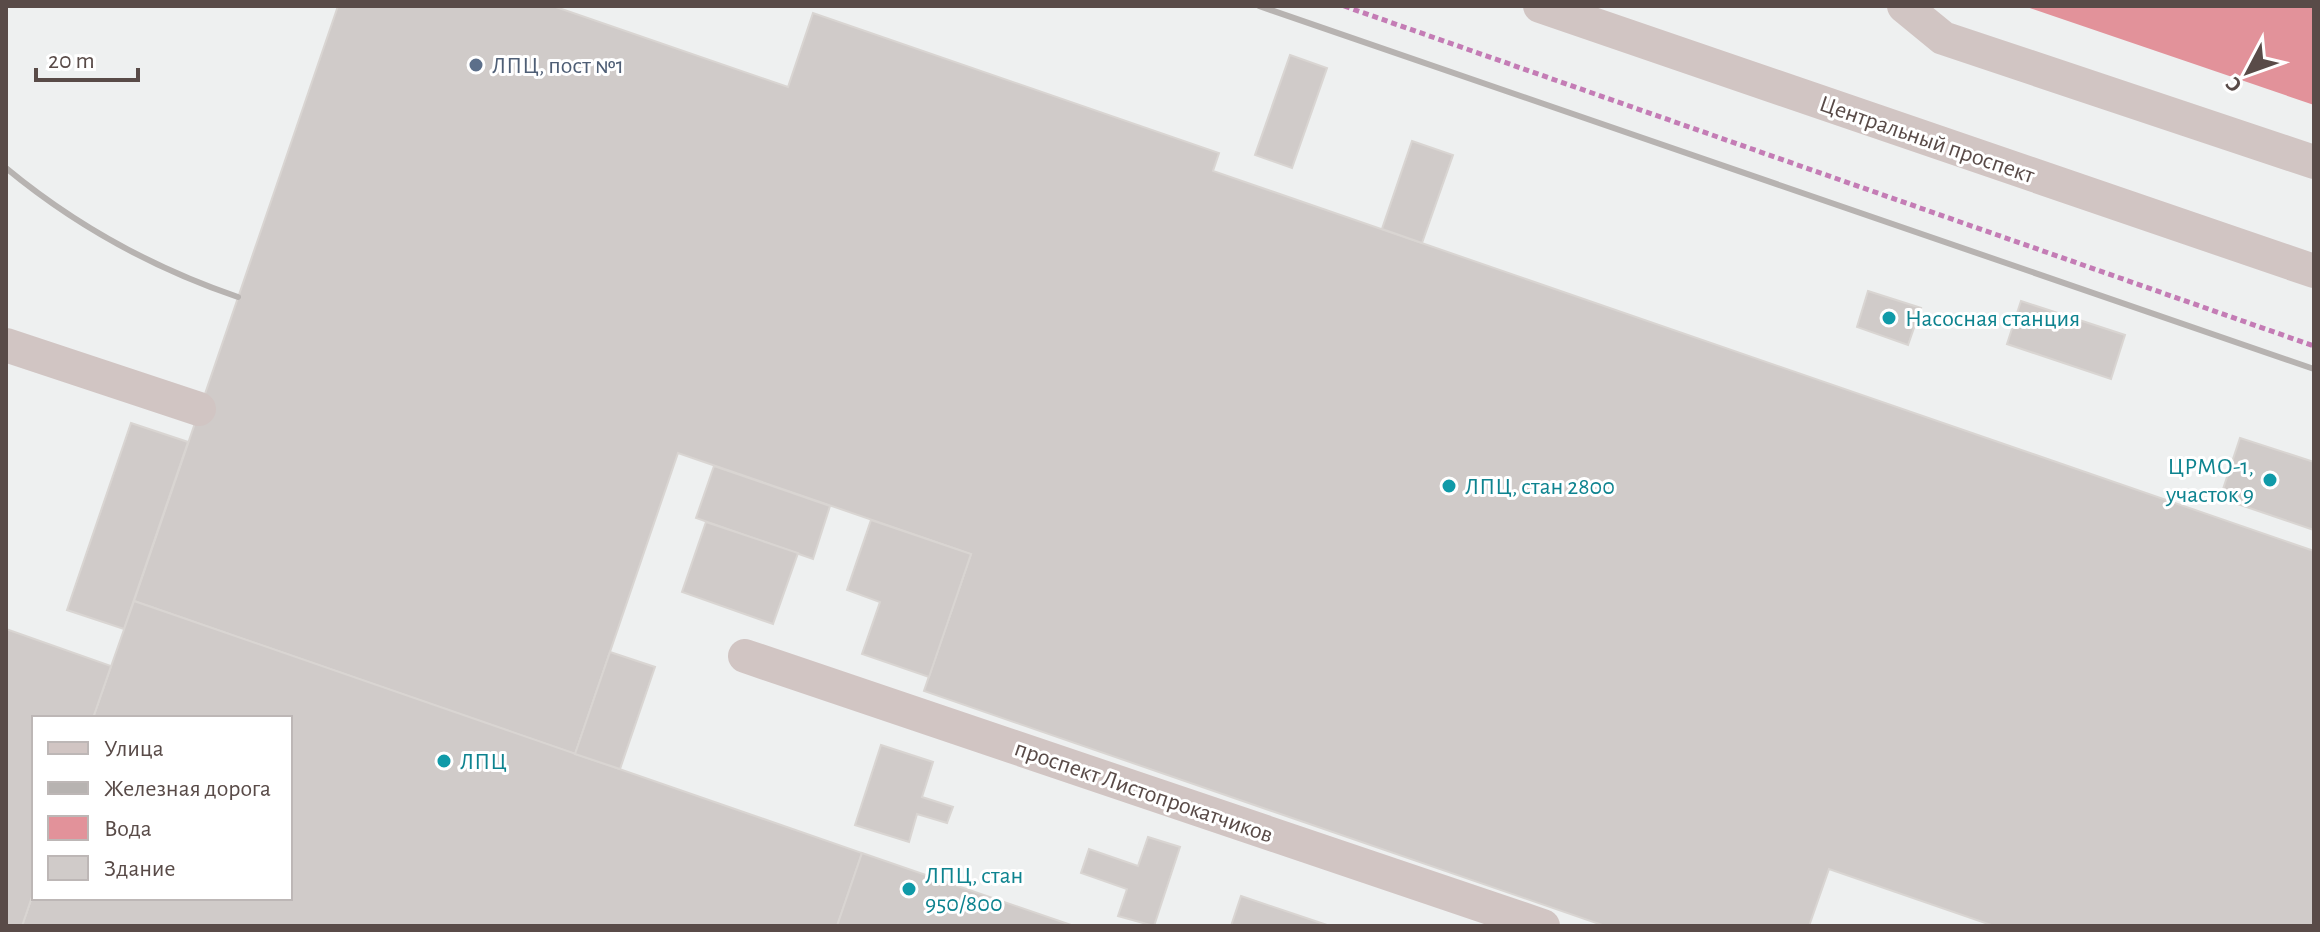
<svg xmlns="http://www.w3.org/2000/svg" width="2320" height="932" font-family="'Alegreya Sans',sans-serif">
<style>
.water{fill:#e2929a}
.building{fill:#d0cbc9;stroke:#d9d5d2;stroke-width:2}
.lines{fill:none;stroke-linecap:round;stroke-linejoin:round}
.path{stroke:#c47cb5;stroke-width:5;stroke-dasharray:6 4;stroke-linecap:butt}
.minor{stroke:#d1c5c3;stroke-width:34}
.rail{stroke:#b7b3b1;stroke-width:6}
.service-dot{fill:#5c6f8a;stroke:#fff;stroke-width:3}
.culture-dot{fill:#0f9aa8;stroke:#fff;stroke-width:3}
.labels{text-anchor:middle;stroke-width:6;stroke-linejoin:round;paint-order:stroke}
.service-label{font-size:24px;fill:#4e5e75;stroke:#fff;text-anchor:start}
.street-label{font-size:24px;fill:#594b48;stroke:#fff}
.culture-label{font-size:24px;fill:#0d838f;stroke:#fff;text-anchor:start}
</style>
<rect width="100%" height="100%" fill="#eef0f0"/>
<polygon class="water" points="2024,6 2314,6 2314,105"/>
<g class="building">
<polygon points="338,6 553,6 788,87 813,13 1219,153 1213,171 2314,551 2314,926 1994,926 1829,869 1809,926 1605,926 924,691 971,554 678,453 575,754 134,601"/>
<polygon points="1290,55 1327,68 1292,168 1255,155"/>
<polygon points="1412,141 1453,155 1422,243 1382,229"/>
<polygon points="1868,291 1921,308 1908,345 1857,327"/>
<polygon points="2021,301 2125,335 2111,379 2007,344"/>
<polygon points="131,423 188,442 124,629 67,610"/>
<polygon points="2240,438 2314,462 2314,530 2220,498"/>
<polygon points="714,466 830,506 813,559 696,518"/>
<polygon points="871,520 971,554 929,677 862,654 880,602 847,590"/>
<polygon points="706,522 798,553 773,624 682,592"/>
<polygon points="134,601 862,853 837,926 22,926 34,891 34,898 290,898 290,718 93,718"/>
<polygon points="6,629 111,666 93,718 34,718 34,891 22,926 6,926"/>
<polygon points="610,652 655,667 620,769 575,754"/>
<polygon points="881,745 933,762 922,797 953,807 947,823 917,814 909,842 855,825"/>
<polygon points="1148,837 1180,847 1154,926 1118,916 1127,889 1081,873 1089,849 1138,866"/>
<polygon points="862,853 1074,926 837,926"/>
<polygon points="1241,896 1330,926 1231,926"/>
</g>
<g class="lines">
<polyline class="path" points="1344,6 2314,346"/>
<g class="minor">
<polyline points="1540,6 2314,271"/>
<polyline points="1904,6 1943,38 2314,162"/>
<polyline points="6,345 199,409"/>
<polyline points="745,656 1543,926"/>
</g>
<g class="rail">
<polyline points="1259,6 2314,369"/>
<path d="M6,168C76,226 153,268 238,297"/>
</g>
</g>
<circle class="service-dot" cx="476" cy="65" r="8"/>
<g class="culture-dot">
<circle cx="1889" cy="318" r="8"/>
<circle cx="2270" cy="480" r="8"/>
<circle cx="1449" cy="486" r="8"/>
<circle cx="444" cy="761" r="8"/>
<circle cx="909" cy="889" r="8"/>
</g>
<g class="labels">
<g class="service-label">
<text x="492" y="73">ЛПЦ, пост №1</text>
</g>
<g class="street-label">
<text transform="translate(1927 139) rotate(19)" y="8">Центральный проспект</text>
<text transform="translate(1144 791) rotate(19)" y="8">проспект Листопрокатчиков</text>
</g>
<g class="culture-label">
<text x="1905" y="326">Насосная станция</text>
<text x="2254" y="474" text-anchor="end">ЦРМО-1,<tspan x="2254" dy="28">участок 9</tspan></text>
<text x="1465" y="494">ЛПЦ, стан 2800</text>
<text x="460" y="769">ЛПЦ</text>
<text x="925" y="883">ЛПЦ, стан<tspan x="925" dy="28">950/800</tspan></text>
</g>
</g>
<rect width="2320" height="932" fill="none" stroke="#594b48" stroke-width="16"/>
<rect x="32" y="716" width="260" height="184" fill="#ffffff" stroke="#bdb7b6" stroke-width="2"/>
<rect x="48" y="742" width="40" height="12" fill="#d1c5c3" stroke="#bdb7b6" stroke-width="2"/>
<text x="104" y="756" font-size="24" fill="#594b48">Улица</text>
<rect x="48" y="782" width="40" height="12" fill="#b7b3b1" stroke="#bdb7b6" stroke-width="2"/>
<text x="104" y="796" font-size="24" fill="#594b48">Железная дорога</text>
<rect x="48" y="816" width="40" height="24" fill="#e2929a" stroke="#bdb7b6" stroke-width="2"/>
<text x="104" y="836" font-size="24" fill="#594b48">Вода</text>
<rect x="48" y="856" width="40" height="24" fill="#d0cbc9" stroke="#bdb7b6" stroke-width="2"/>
<text x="104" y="876" font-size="24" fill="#594b48">Здание</text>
<g transform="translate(2248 72) rotate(229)" stroke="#ffffff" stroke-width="6" paint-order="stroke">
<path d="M0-6L14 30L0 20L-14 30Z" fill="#594b48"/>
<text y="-12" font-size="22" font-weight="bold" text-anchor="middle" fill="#594b48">С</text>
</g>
<path d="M36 68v12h102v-12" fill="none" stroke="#594b48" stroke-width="4"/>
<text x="48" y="68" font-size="24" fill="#594b48" stroke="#ffffff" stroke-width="6" paint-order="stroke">20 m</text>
</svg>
